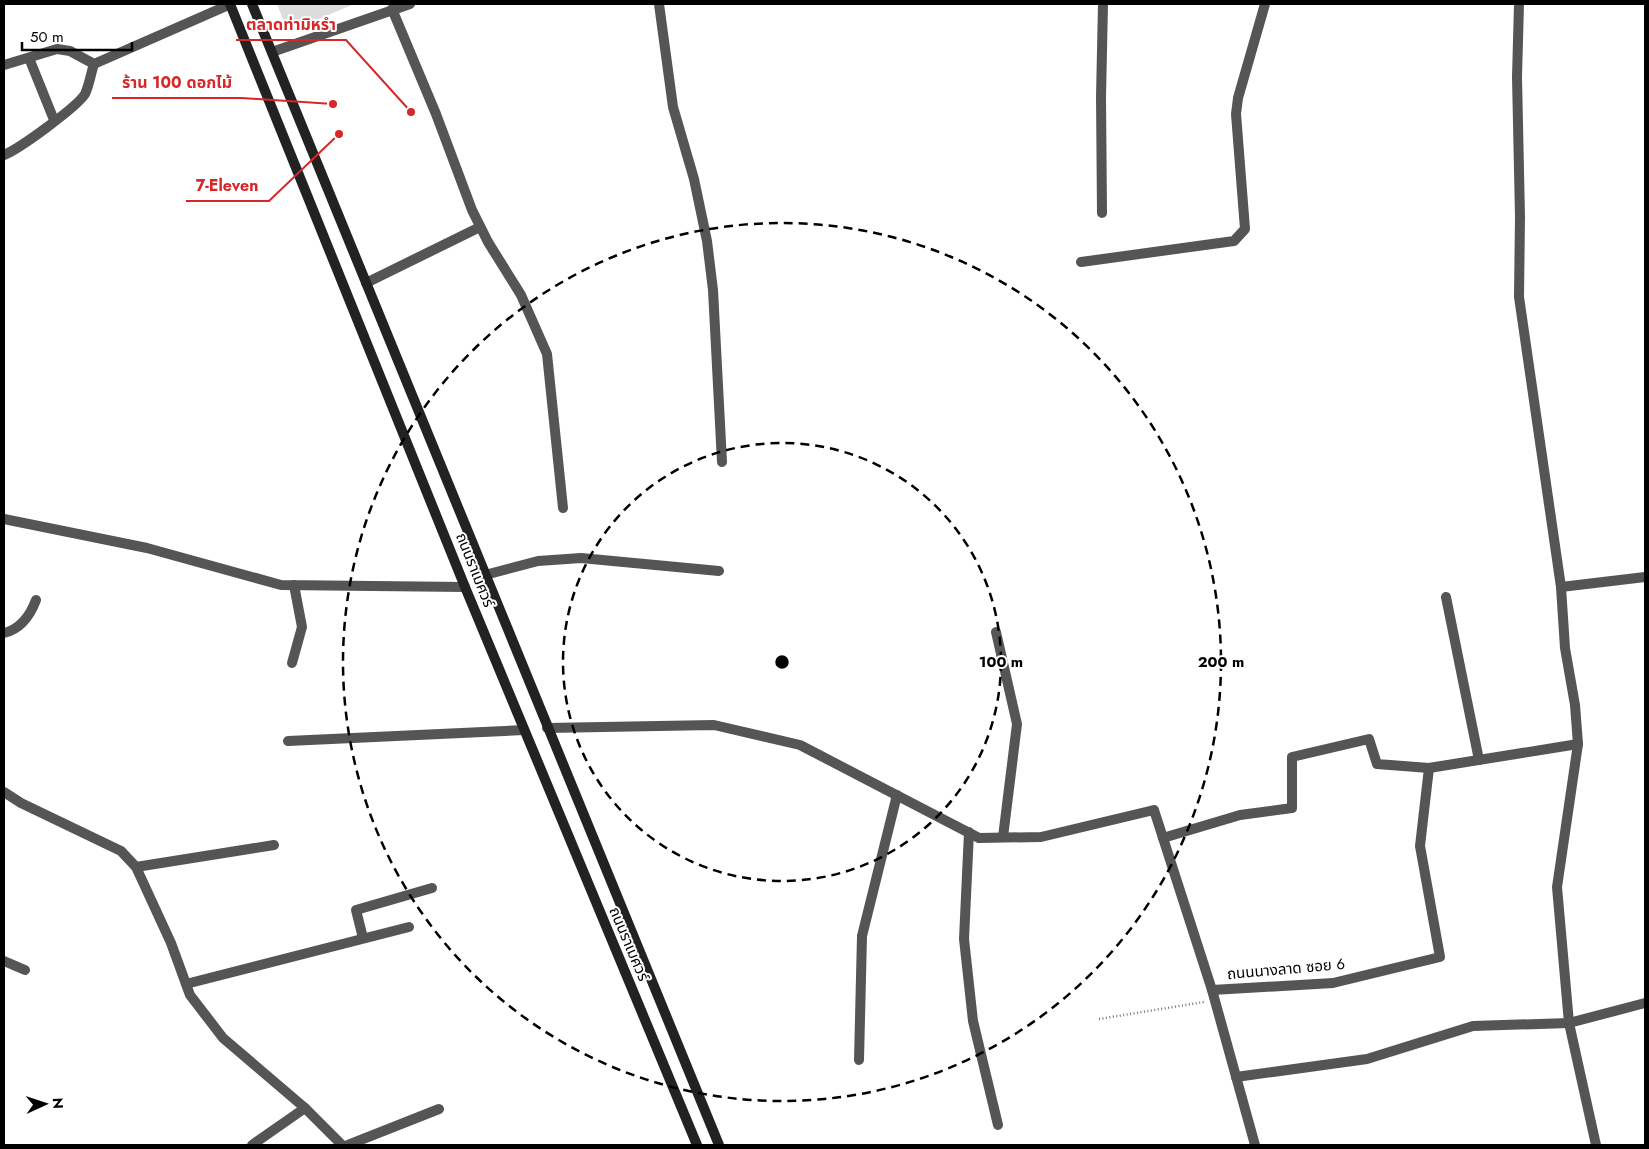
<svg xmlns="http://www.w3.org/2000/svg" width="1649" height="1149" font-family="Jost,'Noto Sans Thai',sans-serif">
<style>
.green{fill:#dcdcdc}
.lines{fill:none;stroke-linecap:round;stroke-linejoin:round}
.path{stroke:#777;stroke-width:2.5;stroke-dasharray:1 2.5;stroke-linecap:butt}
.minor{stroke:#555;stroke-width:10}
.secondary{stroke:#222;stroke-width:10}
.ring{fill:none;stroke:#000;stroke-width:2.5;stroke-dasharray:9 6}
.labels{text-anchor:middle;stroke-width:4;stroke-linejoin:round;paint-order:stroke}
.street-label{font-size:15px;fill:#000;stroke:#fff}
.centre{fill:#000;stroke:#fff;stroke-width:2.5}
.ring-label{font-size:15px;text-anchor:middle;font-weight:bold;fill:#000;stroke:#fff;stroke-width:4;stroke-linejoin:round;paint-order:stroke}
.leader{fill:none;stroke:#d62828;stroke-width:2}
.callout-dot{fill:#d62828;stroke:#fff;stroke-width:2}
.callout-label{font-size:16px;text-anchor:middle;font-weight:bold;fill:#d62828;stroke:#fff;stroke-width:4;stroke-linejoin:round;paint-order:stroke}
</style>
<rect width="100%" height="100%" fill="#fff"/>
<polygon class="green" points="277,4 354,4 288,32"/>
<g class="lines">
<polyline class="path" points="1099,1019 1204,1002"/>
<g class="minor">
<polyline points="659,4 673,107 694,179 707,241 713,290 722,462"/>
<polyline points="1519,4 1517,77 1520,217 1519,297 1561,587 1565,648 1575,705 1578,744 1557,887 1569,1023 1596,1145"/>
<polyline points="392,9 436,114 472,210 488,242 521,295 547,354 563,508"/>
<polyline points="272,52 410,4"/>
<polyline points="29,58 54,120"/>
<polyline points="4,65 57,49 70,51 94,64"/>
<path d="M4,155C19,149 77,107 85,94C89,86 91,73 94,64L231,4"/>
<polyline points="1102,213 1101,97 1103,4"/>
<polyline points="1081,262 1234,241 1245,229 1236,114 1238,98 1265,4"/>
<polyline points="366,283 480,227"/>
<polyline points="4,519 147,548 281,585 465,587"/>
<polyline points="485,575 538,561 581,558 719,571"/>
<polyline points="1561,587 1645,577"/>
<polyline points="1446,597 1479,760"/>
<polyline points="996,632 1017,724 1003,837"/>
<path d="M4,633C21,629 30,616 36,600"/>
<polyline points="292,663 302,627 294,585"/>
<polyline points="547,728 714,725 800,745 979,838 1041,837 1154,810 1212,990 1255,1145"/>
<polyline points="288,741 524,730"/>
<polyline points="4,792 21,803 121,851 136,867 171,943 190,995 223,1038 305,1108 342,1145"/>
<polyline points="969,832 964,939 973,1021 998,1125"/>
<polyline points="1163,838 1240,815 1292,808 1292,757 1369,739 1377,764 1429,768 1578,744"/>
<polyline points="136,867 274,845"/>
<polyline points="363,938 356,910 432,888"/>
<polyline points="4,961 25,970"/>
<polyline points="186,984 409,927"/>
<polyline points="1212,990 1333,983 1440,957 1420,846 1429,768"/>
<polyline points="859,1060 862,936 897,795"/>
<polyline points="1236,1077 1367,1059 1473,1026 1569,1023 1645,1003"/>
<polyline points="252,1145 305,1108"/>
<polyline points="348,1145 439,1109"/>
</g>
<g class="secondary">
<polyline points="230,4 465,587 697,1145"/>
<polyline points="252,4 719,1145"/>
</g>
</g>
<g class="ring">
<circle cx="782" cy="662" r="219"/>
<circle cx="782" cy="662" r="439"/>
</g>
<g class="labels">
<g class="street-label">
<text transform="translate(475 570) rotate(68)" y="5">ถนนราเมศวร์</text>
<text transform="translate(629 944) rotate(67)" y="5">ถนนราเมศวร์</text>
<text transform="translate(1286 969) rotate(-5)" y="5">ถนนนางลาด ซอย 6</text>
</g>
</g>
<circle cx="782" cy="662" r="8" class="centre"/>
<g class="ring-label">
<text x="1001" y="667">100 m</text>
<text x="1221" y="667">200 m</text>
</g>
<path class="leader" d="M411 112L346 40H236M333 104L242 98H112M339 134L269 201H186"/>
<g class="callout-dot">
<circle cx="411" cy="112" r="5"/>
<circle cx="333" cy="104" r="5"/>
<circle cx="339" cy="134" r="5"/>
</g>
<g class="callout-label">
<text x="291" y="30">ตลาดท่ามิหรำ</text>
<text x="177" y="88">ร้าน 100 ดอกไม้</text>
<text x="227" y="191">7-Eleven</text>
</g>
<rect width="1649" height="1149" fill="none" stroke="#000000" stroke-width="10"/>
<g transform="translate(45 1104) rotate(87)" stroke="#ffffff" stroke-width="4" paint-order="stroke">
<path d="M0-4L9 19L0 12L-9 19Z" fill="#000000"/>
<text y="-8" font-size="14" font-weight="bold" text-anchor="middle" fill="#000000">N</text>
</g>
<path d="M22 42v8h110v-8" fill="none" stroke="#000000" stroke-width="2.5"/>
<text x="30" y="42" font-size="15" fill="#000000" stroke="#ffffff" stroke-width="4" paint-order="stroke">50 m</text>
</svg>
